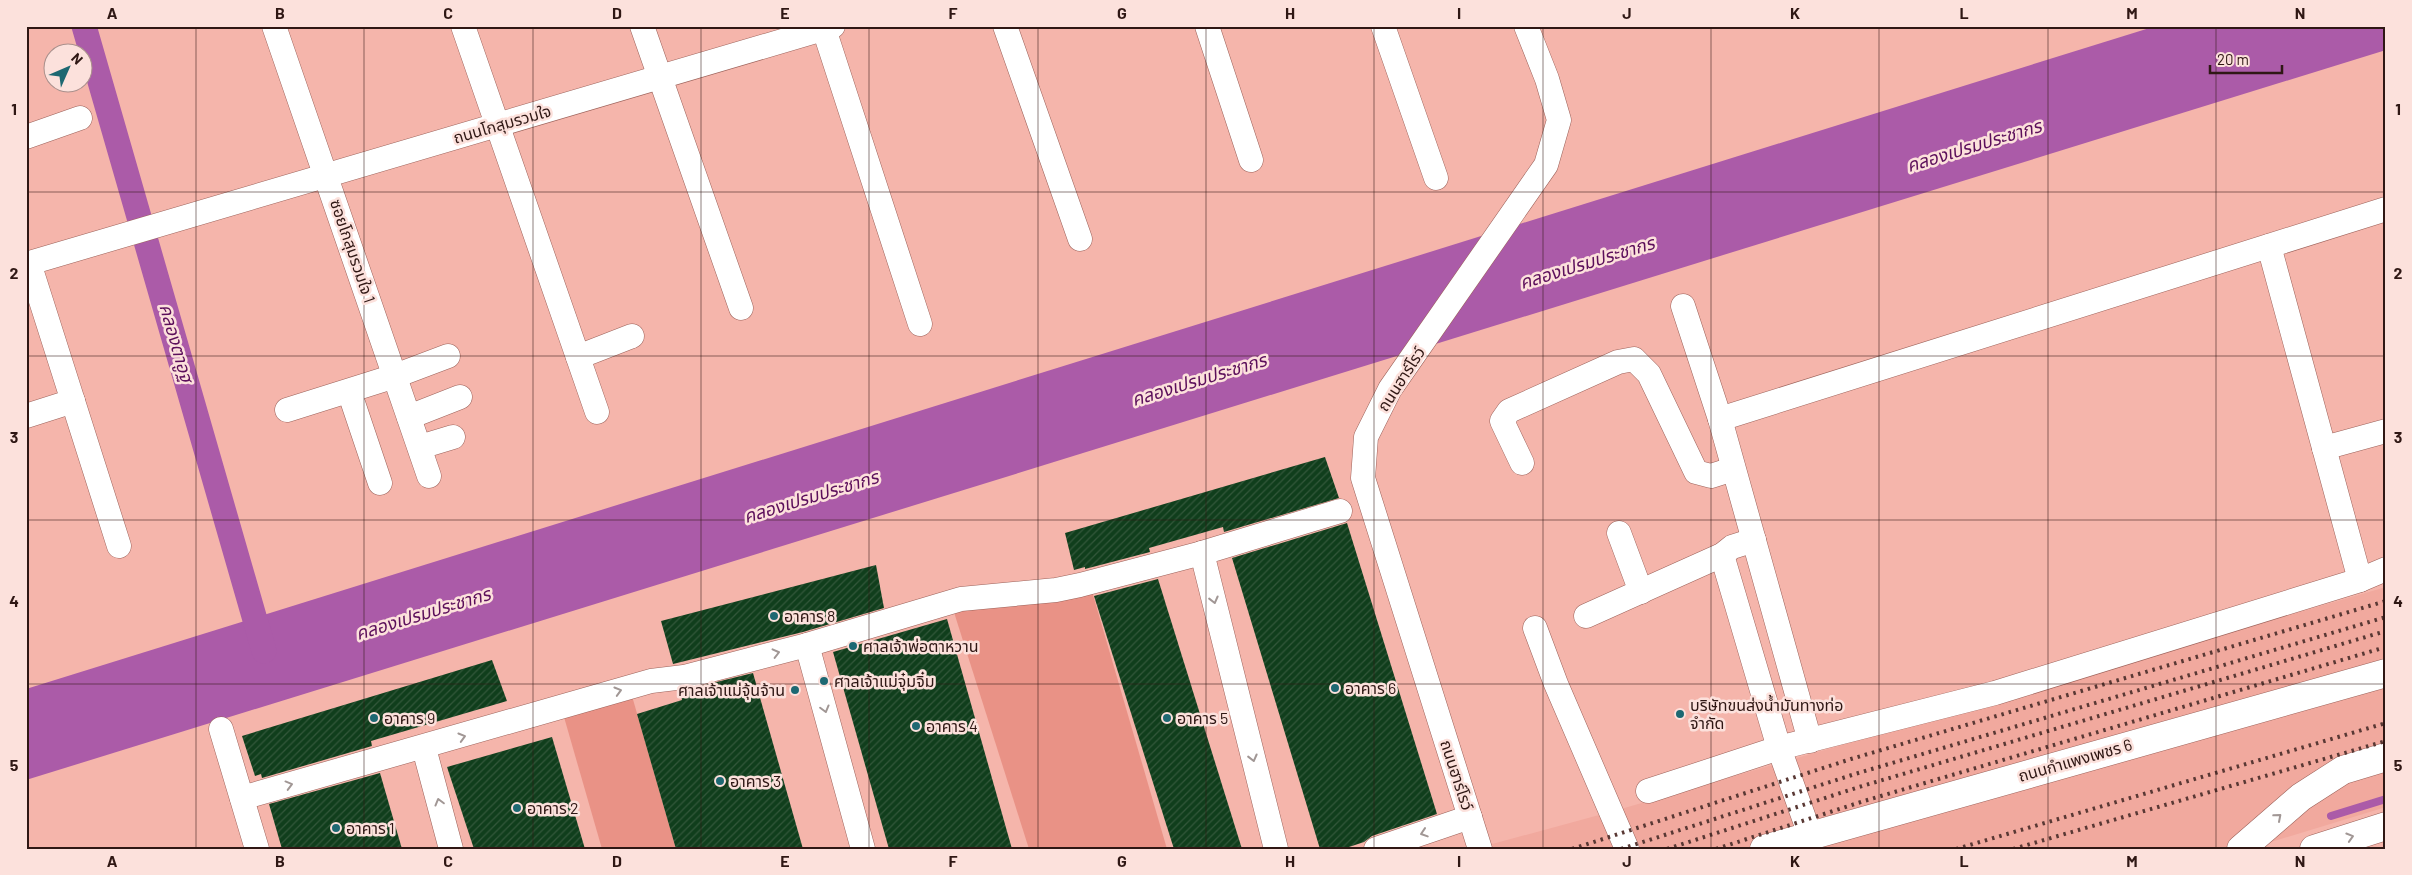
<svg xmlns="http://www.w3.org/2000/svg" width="2412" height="875" font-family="Barlow,'Noto Sans Thai',sans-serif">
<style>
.built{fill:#f1a99e}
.park{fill:#e99286}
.water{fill:#ab5ba8}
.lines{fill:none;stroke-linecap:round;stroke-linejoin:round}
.stream{stroke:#ab5ba8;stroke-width:8}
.canal{stroke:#ab5ba8;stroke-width:25}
.building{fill:url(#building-hatch)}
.minor-casing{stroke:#9c625a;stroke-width:25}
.major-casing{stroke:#9c625a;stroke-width:29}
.highway-casing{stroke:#9c625a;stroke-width:29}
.minor{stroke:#fff;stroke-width:24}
.major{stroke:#fff;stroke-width:28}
.highway{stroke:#fff;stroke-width:28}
.rail{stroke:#593834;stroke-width:4;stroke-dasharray:2.5 5;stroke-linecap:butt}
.oneway{stroke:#a19795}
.grid{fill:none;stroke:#2f1714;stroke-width:1;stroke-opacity:0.55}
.poi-dot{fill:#1d6872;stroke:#fce1dc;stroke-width:2}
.labels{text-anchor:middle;stroke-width:5;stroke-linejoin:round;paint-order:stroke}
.street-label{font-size:16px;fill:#2f1714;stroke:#fce1dc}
.poi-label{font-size:16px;fill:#2f1714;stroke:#fce1dc;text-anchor:start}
.water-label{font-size:18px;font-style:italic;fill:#5c0f5b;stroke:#fce1dc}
.neatline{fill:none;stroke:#2f1714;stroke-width:2}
.grid-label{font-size:16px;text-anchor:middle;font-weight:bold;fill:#2f1714}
</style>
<defs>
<pattern id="building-hatch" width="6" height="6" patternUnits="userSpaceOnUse" patternTransform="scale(1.25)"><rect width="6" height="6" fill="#103e1c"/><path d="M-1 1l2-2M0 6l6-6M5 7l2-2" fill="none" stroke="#33573b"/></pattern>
</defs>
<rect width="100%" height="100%" fill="#f5b5ab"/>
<polygon class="built" points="2386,587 2386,807 2248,849 1474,849 1621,809"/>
<g class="park">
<polygon points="1091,588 1167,849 1029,849 952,606"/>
<polygon points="632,696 676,849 602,849 564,717"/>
</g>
<polygon class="water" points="2156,26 2386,26 2386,50 26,780 26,689"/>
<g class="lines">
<polyline class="stream" points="2331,816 2386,799"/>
<polyline class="canal" points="84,26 264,651"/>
</g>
<g class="building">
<polygon points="1325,457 1339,498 1224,532 1223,527 1149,548 1150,552 1085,569 1085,567 1074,570 1065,533"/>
<polygon points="1347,523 1437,814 1372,836 1364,842 1343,849 1320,849 1232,558"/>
<polygon points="876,565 884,608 803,632 673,664 661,621"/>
<polygon points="1158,579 1242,849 1174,849 1094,596"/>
<polygon points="947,619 1012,849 889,849 833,652"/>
<polygon points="492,660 507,701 371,741 372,746 262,778 261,774 255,776 242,736"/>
<polygon points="753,673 803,849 676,849 637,714 682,700 680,691"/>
<polygon points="552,737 585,849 474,849 447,767"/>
<polygon points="380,773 402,849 282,849 269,804"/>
</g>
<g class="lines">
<defs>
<g id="minor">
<polyline points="274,26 429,476"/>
<polyline points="463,26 597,412"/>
<polyline points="642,26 741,308"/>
<polyline points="823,26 920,324"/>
<polyline points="1005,26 1080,239"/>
<polyline points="1207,26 1251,160"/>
<polyline points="1383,26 1436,178"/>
<polyline points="26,137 80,118"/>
<polyline points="2269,246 2360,580"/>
<polyline points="29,263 119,546"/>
<polyline points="26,264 833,26"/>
<polyline points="1683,306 1720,419 1810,741"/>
<polyline points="578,357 632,336"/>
<polyline points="349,391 380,483"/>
<polyline points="287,410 395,376 448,356"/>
<polyline points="26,416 73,401"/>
<polyline points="409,417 460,397"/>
<polyline points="1720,419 2386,209"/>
<polyline points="420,447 453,437"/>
<polyline points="2324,448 2386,431"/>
<polyline points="1522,463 1502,421 1509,411 1618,362 1634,359 1649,374 1696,472 1711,476 1733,469"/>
<polyline points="1619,533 1641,592"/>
<polyline points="1202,553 1276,849"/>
<polyline points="1722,555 1779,748 1810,835"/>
<polyline points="1586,616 1722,555 1732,547 1754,540"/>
<polyline points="1535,628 1556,684 1627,849"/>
<polyline points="807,645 863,849"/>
<polyline points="221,729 257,849"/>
<polyline points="424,748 451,849"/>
<polyline points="1648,791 1779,748 1995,693 2360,580 2386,569"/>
<polyline points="242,798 651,681 684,677 807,645 961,599 1056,590 1080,585 1202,553 1340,511"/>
<polyline points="1376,849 1470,817"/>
<polyline points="1480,849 1363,478 1366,437 1390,389 1546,165 1559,120 1547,79 1526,26"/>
</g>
<g id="major">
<polyline points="1764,849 2386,673"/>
<polyline points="2241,849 2301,797 2343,770 2386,757"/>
</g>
<polyline id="highway" points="2314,849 2386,826"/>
</defs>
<use href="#minor" class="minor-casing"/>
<use href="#major" class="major-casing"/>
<use href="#highway" class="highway-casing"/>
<use href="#minor" class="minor"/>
<use href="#major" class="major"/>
<use href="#highway" class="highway"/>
<g class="rail">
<polyline points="1572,849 1851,759 2386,601"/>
<polyline points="1621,849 1855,774 2386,617"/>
<polyline points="1667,849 1859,787 2386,631"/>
<polyline points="1716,849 1864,801 2386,647"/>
<polyline points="1956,849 2386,723"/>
<polyline points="2013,849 2386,741"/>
</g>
</g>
<defs><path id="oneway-chevron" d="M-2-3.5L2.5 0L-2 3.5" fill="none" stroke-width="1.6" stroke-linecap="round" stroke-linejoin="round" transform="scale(1.25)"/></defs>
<g class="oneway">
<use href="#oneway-chevron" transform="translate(1214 600) rotate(76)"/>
<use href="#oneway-chevron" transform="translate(776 653) rotate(-14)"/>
<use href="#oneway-chevron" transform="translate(618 691) rotate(-16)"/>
<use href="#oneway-chevron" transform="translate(825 709) rotate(75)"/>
<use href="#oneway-chevron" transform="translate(462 737) rotate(-16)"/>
<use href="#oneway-chevron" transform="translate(1253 758) rotate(76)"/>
<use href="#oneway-chevron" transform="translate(289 785) rotate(-15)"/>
<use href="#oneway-chevron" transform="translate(439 802) rotate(-105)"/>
<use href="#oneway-chevron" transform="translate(2278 817) rotate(-41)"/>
<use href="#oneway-chevron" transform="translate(1424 833) rotate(162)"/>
<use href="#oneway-chevron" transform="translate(2350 837) rotate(-17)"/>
</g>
<path class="grid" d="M196,26V849M364,26V849M533,26V849M701,26V849M869,26V849M1038,26V849M1206,26V849M1374,26V849M1543,26V849M1711,26V849M1879,26V849M2048,26V849M2216,26V849M26,192H2386M26,356H2386M26,520H2386M26,684H2386"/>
<g class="poi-dot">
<circle cx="774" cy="616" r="5"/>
<circle cx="853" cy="646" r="5"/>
<circle cx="824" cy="681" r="5"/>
<circle cx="1335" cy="688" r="5"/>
<circle cx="795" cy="690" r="5"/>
<circle cx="1680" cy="714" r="5"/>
<circle cx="374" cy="718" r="5"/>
<circle cx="1167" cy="718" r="5"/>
<circle cx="916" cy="726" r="5"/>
<circle cx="720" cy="781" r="5"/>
<circle cx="517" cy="808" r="5"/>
<circle cx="336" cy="828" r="5"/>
</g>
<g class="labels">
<g class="street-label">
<text transform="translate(502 124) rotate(-16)" y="6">ถนนโกสุมรวมใจ</text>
<text transform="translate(353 251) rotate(71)" y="6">ซอยโกสุมรวมใจ 1</text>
<text transform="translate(1401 379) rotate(-57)" y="6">ถนนฮาร์โรว์</text>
<text transform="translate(2075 760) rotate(-16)" y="6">ถนนกำแพงเพชร 6</text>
<text transform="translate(1457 775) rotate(72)" y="6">ถนนฮาร์โรว์</text>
</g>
<g class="poi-label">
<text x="784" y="622">อาคาร 8</text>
<text x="863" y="652">ศาลเจ้าพ่อตาหวาน</text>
<text x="834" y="687">ศาลเจ้าแม่จุ๋มจิ๋ม</text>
<text x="1345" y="694">อาคาร 6</text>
<text x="785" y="696" text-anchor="end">ศาลเจ้าแม่จุ้นจ้าน</text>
<text x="1690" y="711">บริษัทขนส่งน้ำมันทางท่อ<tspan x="1690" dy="18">จำกัด</tspan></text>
<text x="384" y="724">อาคาร 9</text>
<text x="1177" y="724">อาคาร 5</text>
<text x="926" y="732">อาคาร 4</text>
<text x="730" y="787">อาคาร 3</text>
<text x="527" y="814">อาคาร 2</text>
<text x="346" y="834">อาคาร 1</text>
</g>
<g class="water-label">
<text transform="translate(1974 146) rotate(-17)" y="6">คลองเปรมประชากร</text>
<text transform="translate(1587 263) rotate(-17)" y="6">คลองเปรมประชากร</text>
<text transform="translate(176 343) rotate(74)" y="6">คลองตาอูฐ</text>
<text transform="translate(1199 380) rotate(-17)" y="6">คลองเปรมประชากร</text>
<text transform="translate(811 497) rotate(-17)" y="6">คลองเปรมประชากร</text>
<text transform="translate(423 614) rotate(-17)" y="6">คลองเปรมประชากร</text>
</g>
</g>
<rect width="2412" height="875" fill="none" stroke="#fce1dc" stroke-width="55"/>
<g transform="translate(68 68) rotate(45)"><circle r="24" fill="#fce1dc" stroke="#aa908c"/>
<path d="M0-4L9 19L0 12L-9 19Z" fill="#1d6872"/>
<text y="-8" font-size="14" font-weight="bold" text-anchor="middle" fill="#2f1714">N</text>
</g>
<path d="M2210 65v8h72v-8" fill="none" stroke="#2f1714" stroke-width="2.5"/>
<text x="2217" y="65" font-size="15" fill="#2f1714" stroke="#fce1dc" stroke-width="4" paint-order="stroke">20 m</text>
<rect x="28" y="28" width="2356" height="820" class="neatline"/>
<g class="grid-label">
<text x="112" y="19">A</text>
<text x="280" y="19">B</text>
<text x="448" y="19">C</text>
<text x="617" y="19">D</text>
<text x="785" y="19">E</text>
<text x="953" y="19">F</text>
<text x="1122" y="19">G</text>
<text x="1290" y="19">H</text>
<text x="1459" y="19">I</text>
<text x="1627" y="19">J</text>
<text x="1795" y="19">K</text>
<text x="1964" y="19">L</text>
<text x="2132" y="19">M</text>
<text x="2300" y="19">N</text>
<text x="14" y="115">1</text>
<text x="2398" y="115">1</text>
<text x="14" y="279">2</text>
<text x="2398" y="279">2</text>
<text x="14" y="443">3</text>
<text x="2398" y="443">3</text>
<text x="14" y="607">4</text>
<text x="2398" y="607">4</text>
<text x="14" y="771">5</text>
<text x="2398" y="771">5</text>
<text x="112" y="867">A</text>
<text x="280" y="867">B</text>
<text x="448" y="867">C</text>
<text x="617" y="867">D</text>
<text x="785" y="867">E</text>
<text x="953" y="867">F</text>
<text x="1122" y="867">G</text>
<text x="1290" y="867">H</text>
<text x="1459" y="867">I</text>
<text x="1627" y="867">J</text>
<text x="1795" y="867">K</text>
<text x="1964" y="867">L</text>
<text x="2132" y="867">M</text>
<text x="2300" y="867">N</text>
</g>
</svg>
